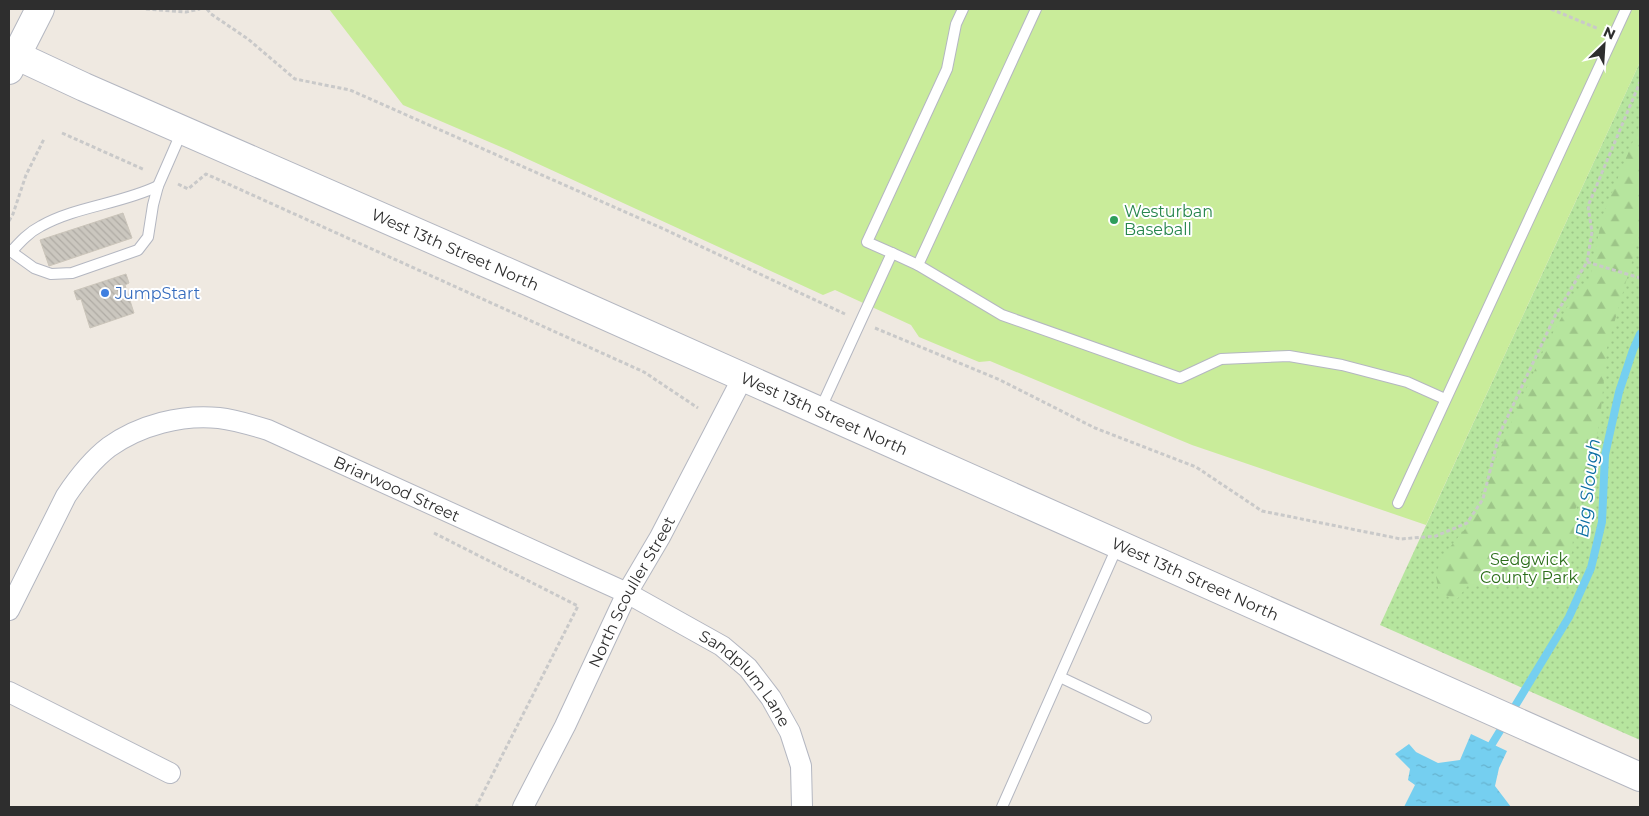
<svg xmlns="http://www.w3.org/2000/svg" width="1649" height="816" font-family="Montserrat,sans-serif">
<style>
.green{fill:url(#green-dots)}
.forest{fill:url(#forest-firs)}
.pitch{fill:#c9ec9a}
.water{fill:url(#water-ripples)}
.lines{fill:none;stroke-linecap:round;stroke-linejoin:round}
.stream{stroke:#75cff0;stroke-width:8}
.building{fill:url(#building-back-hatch);stroke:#cbc5ba}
.lane-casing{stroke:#b4b7c1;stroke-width:12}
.street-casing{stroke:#b4b7c1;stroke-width:22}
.secondary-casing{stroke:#b4b7c1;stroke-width:30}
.path{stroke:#c9c9c9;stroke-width:3;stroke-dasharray:4 2.5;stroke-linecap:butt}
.lane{stroke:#fff;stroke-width:10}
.street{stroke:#fff;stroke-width:20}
.secondary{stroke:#fff;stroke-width:28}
.leisure-dot{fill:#2e9e5b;stroke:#fff;stroke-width:2}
.shop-dot{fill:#3f7fe0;stroke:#fff;stroke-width:2}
.labels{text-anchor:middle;stroke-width:4;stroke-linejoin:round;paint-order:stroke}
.leisure-label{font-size:16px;fill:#27864d;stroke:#fff;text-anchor:start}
.street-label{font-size:16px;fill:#2e2e2e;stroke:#fff}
.shop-label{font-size:16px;fill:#366cbe;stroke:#fff;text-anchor:start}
.park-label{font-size:16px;fill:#2c6e1b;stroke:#fff}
.water-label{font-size:18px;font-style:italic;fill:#0d6fa3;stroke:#fff}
</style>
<defs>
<pattern id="green-dots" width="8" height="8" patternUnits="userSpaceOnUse" patternTransform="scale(1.25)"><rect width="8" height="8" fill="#b6e59e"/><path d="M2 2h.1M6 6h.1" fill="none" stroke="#9dc588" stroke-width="1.8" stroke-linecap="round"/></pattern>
<pattern id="forest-firs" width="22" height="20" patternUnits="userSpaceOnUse" patternTransform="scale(1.25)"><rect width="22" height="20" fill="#b6e59e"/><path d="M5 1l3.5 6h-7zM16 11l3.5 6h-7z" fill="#9dc588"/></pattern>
<pattern id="water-ripples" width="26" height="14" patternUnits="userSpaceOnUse" patternTransform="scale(1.25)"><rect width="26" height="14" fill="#75cff0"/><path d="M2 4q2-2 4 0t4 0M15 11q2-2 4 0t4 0" fill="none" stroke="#66b2ce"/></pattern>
<pattern id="building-back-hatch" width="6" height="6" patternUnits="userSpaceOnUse" patternTransform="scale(1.25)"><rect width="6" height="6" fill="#cbc7bf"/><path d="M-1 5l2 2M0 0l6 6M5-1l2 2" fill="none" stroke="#afaba4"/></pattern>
</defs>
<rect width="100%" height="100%" fill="#efe9e1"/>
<polygon class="green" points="1640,62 1640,740 1380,625"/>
<polygon class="forest" points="1640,124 1640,233 1607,348 1600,420 1588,479 1575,510 1572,552 1551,587 1469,584 1457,599 1439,593 1436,576 1441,558 1470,523 1504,439 1545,347 1569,304 1590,278 1602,217"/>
<polygon class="pitch" points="329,9 1640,9 1640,62 1426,525 1192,445 990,361 979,362 919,337 911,325 835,290 823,295 508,150 403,105"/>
<polygon class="water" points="1471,734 1507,751 1499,768 1495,786 1511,807 1404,807 1415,785 1408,780 1410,769 1395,754 1409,744 1416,752 1438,763 1460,760"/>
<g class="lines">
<polyline class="stream" points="1492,744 1569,617 1591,568 1602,522 1605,455 1619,392 1633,350 1640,334"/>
</g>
<g class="building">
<polygon points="123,213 132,238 49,266 40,240"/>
<polygon points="126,274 129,283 125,285 134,313 90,328 81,299 77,300 74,291"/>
</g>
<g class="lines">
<defs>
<g id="lane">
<polyline points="9,250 34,268 51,274 72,273 138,250 148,237 153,205 158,186 182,131"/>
<path d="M11,252C20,242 29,232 41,226C77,206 121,204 158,186"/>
<polyline points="892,253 867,242 947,69 956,24 963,9"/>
<polyline points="918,265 1036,9"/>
<polyline points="820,410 892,253 918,265 1002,315 1180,378 1221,359 1289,356 1342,365 1407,382 1445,399"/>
<polyline points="1398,503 1626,9"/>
<polyline points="1060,677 1146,718"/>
<polyline points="1002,807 1118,545"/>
</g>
<g id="street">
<path id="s1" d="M9,610L66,496C78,478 92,460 109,447C140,425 182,414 219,418C236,420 252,425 268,430L627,593L722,646L748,668L771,698L790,732L801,766L802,807"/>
<polyline points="9,692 170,773"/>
<path id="s2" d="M523,807L565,726L627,593L660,537L743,377"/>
</g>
<g id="secondary">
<path id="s3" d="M9,52L84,87L530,282L1640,777"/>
<polyline points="9,70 40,9"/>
</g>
</defs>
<use href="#lane" class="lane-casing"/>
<use href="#street" class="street-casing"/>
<use href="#secondary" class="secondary-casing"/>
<g class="path">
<polyline points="146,9 186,12 200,9"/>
<polyline points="207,9 211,14 248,39 295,79 350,90 666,230 845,314"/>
<polyline points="1551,9 1599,29"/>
<polyline points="62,133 145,170"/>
<polyline points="178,184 188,189 206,174 644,372 698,408"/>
<polyline points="9,221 13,214 26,175 44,139"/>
<polyline points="1587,262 1640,278"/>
<polyline points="875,328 1000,380 1095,428 1196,467 1262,511 1401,539 1436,536 1467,523 1483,499 1499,435 1555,316 1587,262 1592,232 1588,206 1640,82"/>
<polyline points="434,533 578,606 476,807"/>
</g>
<use href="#lane" class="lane"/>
<use href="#street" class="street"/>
<use href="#secondary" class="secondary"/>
</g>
<circle class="leisure-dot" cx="1114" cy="220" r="5"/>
<circle class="shop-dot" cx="105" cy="293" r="5"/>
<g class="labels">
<g class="leisure-label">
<text x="1124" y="217">Westurban<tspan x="1124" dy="18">Baseball</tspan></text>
</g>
<g class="street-label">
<text dy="6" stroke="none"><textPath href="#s3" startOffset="488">West 13th Street North</textPath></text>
<text dy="6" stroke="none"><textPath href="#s3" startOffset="892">West 13th Street North</textPath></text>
<text dy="6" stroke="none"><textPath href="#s1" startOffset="501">Briarwood Street</textPath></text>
<text dy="6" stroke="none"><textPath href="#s3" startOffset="1298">West 13th Street North</textPath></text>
<text dy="6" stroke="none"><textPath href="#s2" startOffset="241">North Scouller Street</textPath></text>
<text dy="6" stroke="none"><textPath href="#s1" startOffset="902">Sandplum Lane</textPath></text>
</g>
<g class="shop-label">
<text x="115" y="299">JumpStart</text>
</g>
<g class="park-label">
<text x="1529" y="565">Sedgwick<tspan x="1529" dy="18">County Park</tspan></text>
</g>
<g class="water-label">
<text transform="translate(1588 488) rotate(-83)" y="6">Big Slough</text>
</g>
</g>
<rect width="1649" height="816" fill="none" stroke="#2e2e2e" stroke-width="20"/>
<g transform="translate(1604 45) rotate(25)" stroke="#ffffff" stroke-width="4" paint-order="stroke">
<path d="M0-4L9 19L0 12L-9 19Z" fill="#2e2e2e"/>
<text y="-8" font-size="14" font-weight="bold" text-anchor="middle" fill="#2e2e2e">N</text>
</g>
</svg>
